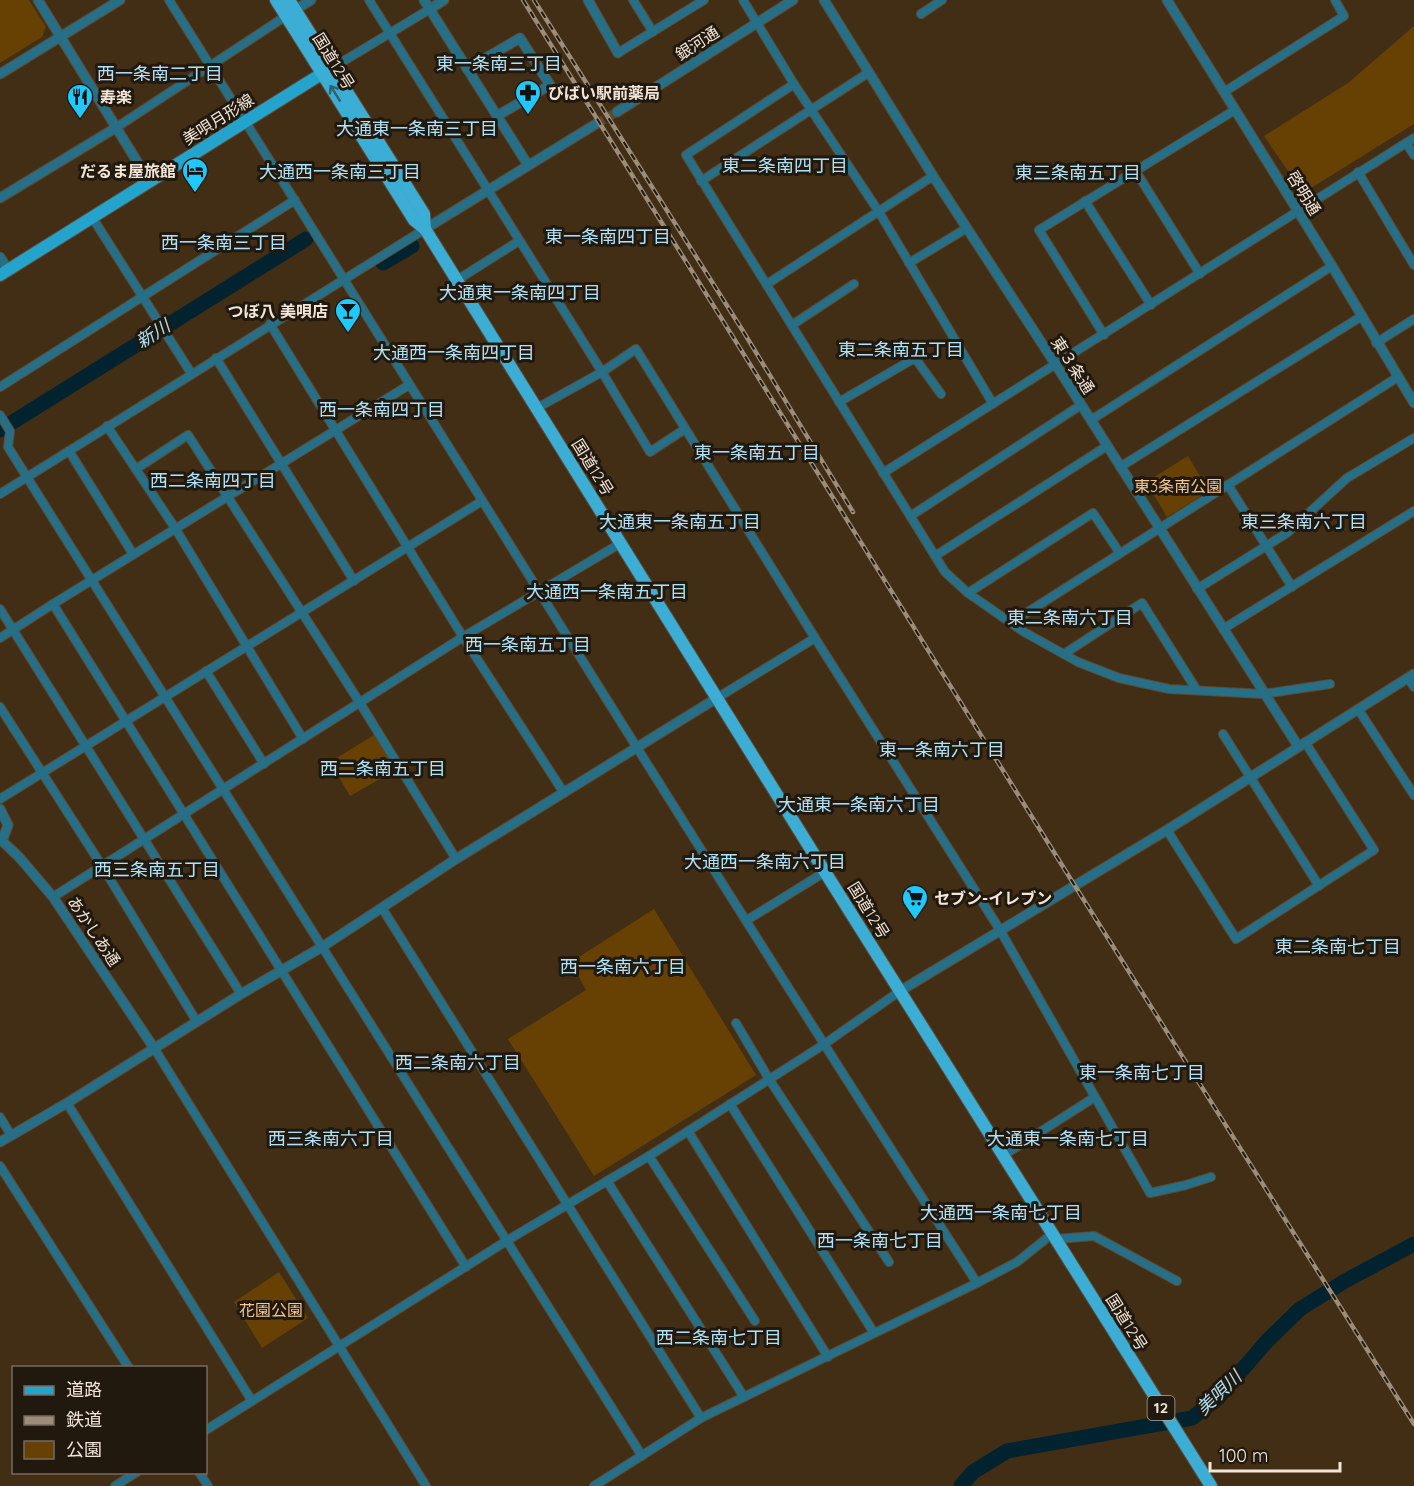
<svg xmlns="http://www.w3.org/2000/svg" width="1414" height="1486" font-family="Quicksand,'Noto Sans JP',sans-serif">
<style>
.green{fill:#674104}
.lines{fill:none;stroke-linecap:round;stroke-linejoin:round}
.river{stroke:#00232f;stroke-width:15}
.tertiary-tunnel{stroke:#5c4a32;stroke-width:9;stroke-dasharray:9 4.5;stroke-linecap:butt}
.minor-casing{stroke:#5d4b34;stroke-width:10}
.tertiary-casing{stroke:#5d4b34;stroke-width:11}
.primary-casing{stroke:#5d4b34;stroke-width:14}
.trunk-casing{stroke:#5d4b34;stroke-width:14}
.minor{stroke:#276e87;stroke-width:8}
.tertiary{stroke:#276e87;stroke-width:9}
.primary{stroke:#24a4cd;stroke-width:12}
.trunk{stroke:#3cadd4;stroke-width:12}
.rail-casing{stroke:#9c8c79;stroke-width:4.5}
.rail{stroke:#21180e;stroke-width:2;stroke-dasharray:7;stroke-linecap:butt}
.oneway{stroke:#2e6271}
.labels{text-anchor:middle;stroke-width:6;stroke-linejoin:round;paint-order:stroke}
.shield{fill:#21180e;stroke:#b4a89b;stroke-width:1.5}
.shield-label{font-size:15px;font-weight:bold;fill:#f3e6d8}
.street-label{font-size:16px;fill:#f3e6d8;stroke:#21180e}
.poi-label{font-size:16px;font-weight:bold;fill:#f3e6d8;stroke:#21180e;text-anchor:start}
.park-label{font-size:16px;fill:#f6c791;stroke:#21180e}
.neighbourhood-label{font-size:18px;fill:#afe2f8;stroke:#21180e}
.water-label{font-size:18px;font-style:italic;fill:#aee0f4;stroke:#21180e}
</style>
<rect width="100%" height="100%" fill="#412e15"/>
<g class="green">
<polygon points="0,0 29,0 46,27 42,37 0,63"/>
<polygon points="1414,26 1414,124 1303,193 1264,136 1348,83"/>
<polygon points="1188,456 1209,491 1167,517 1146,482"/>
<polygon points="374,735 396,770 350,796 330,762"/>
<polygon points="654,909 756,1075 594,1176 508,1039 586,990 571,962"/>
<polygon points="279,1272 308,1318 262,1348 234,1302"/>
</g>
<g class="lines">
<g class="river">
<polyline points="383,263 412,246"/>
<polyline points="0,430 306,239"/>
<polyline points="961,1486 973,1472 1007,1451 1192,1418 1217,1399 1268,1340 1300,1309 1345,1281 1414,1244"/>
</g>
<polyline class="tertiary-tunnel" points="596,124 617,112"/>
<defs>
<g id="minor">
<path d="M169,0C438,428 703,858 977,1283"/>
<polyline points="369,0 602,372 636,349 815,638 1000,930 1095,1097 1004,1155"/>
<polyline points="633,0 653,32"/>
<polyline points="743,0 794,84 879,212 993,404"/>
<polyline points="921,14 942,0"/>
<polyline points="618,53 704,0"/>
<polyline points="332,68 430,9"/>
<polyline points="794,84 686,155 945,572 968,593 1024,632 1078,662 1119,678 1169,689 1263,694 1330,684"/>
<polyline points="1224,92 1344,16 1335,0"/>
<polyline points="117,127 286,16"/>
<polyline points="1406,143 1414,155"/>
<polyline points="1135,170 1200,274"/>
<polyline points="1358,172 1414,265"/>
<polyline points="701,181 868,73"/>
<polyline points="1085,201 1151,305"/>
<polyline points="92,217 191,373"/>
<polyline points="909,263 967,228"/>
<polyline points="457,280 519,241"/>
<polyline points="767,284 933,176"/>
<polyline points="270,324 463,637 564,793"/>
<polyline points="792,325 854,284"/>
<polyline points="1104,335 1039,230 1235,110"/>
<polyline points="1376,343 1414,319"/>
<polyline points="216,358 354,581"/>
<polyline points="0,387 295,200"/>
<polyline points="839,402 915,358 941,394"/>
<polyline points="537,408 602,372 650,452 685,429"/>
<polyline points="0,415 10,431 8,447 642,1456"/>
<polyline points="1091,420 1332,266"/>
<polyline points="107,426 175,528 303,739"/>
<polyline points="69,451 133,554"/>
<polyline points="1120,467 1362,316"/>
<polyline points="136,469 188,435 360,703 456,859"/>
<polyline points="883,473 1414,138"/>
<polyline points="1228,485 1292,587"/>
<polyline points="0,494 425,229"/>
<polyline points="912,515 1081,405"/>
<polyline points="935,556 1107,446"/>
<polyline points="1197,589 1287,533 1347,478 1414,438"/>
<polyline points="968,593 1093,513 1119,552"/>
<polyline points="53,604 409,385"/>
<polyline points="0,609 241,994"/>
<polyline points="1012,622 1398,377"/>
<polyline points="1223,629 1414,511"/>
<polyline points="0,638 53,604 466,1267"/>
<polyline points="1064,654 1142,603 1196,689"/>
<polyline points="206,671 264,764"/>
<polyline points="1408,678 1414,687"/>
<polyline points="717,698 815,638"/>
<polyline points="0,707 102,866 197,1022"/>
<polyline points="1358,709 1414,795"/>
<polyline points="1223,734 1319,886"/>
<polyline points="0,799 482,501"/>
<polyline points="1167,830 1236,939 1374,850 1305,742"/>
<polyline points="53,897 463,637 621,543"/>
<polyline points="382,908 701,1418"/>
<polyline points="747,920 825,872"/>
<polyline points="736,1023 769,1079 889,1262"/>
<polyline points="154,1048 426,1486"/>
<polyline points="1095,1097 1150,1193 1186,1185 1211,1177"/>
<polyline points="67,1103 252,1401"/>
<polyline points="730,1104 874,1333"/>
<polyline points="0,1117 11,1135"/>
<polyline points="688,1131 828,1357"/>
<polyline points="649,1156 755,1321"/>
<polyline points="0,1166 129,1368"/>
<polyline points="607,1181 744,1397"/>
<polyline points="1056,1239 1094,1236 1177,1281"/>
<polyline points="206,1430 508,1240 649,1156 823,1045 900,991"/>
<polyline points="199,1472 208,1486"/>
<polyline points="115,1486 137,1472"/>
<polyline points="594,1486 701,1418 977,1283 1017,1262 1052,1234"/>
</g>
<g id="tertiary">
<polyline points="38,0 149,181"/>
<polyline points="424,0 528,165"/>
<polyline points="588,0 618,53"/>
<polyline points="824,0 933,176 1056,365 1298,746"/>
<polyline points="1167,0 1332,266 1414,403"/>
<polyline points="430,9 444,0"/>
<polyline points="295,10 311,0"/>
<polyline points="467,69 520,38 550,85 497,116"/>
<polyline points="0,74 120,0"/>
<polyline points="617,112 793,0"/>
<polyline points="0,198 117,127"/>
<polyline points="425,229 596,124"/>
<polyline points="0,257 8,270"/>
<polyline points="0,809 8,825 2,841"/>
<polyline points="0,839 19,857 53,897 154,1048"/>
<polyline points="900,991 1167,830 1414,674"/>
<polyline points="0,1142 67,1103 241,994 322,947 456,859 717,698"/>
</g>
<polyline id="primary" points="0,275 331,68"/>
<g id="trunk">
<polyline points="276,0 414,220 425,229 825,872 1211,1486"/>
<polyline points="289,0 424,214 425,229"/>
</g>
</defs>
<use href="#minor" class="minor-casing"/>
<use href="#tertiary" class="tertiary-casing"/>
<use href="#primary" class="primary-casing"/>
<use href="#trunk" class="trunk-casing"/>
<use href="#minor" class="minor"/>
<use href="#tertiary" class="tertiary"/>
<use href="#primary" class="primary"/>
<use href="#trunk" class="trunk"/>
<defs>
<g id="rail">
<polyline points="523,0 1075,886 1414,1424"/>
<polyline points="534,0 743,331 853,512"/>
</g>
</defs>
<use href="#rail" class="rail-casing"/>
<use href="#rail" class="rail"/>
</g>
<defs><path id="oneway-shaft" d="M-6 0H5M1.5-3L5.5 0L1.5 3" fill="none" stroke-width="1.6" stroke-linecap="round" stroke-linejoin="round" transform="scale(1.5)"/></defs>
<use class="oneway" href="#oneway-shaft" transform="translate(335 93) rotate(-122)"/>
<defs>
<symbol id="pharmacy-pin" viewBox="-11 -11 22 30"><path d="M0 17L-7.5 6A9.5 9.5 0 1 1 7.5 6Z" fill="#1fc9fd" stroke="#21180e"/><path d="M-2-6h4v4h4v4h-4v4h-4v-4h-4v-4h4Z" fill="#111"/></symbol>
<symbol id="restaurant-pin" viewBox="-11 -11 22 30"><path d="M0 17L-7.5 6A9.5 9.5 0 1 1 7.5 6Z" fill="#1fc9fd" stroke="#21180e"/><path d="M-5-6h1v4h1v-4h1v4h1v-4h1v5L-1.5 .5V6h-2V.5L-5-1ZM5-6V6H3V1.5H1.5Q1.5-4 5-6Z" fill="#111"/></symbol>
<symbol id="hotel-pin" viewBox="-11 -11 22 30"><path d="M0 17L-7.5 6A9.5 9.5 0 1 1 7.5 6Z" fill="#1fc9fd" stroke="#21180e"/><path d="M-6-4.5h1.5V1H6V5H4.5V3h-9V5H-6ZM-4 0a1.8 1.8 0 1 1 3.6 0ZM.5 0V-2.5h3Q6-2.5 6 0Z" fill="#111"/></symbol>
<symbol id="bar-pin" viewBox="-11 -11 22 30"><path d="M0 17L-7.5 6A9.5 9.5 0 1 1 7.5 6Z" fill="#1fc9fd" stroke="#21180e"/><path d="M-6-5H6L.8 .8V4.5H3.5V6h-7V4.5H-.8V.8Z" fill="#111"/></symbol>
<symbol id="supermarket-pin" viewBox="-11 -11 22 30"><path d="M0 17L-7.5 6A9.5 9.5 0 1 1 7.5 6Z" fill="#1fc9fd" stroke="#21180e"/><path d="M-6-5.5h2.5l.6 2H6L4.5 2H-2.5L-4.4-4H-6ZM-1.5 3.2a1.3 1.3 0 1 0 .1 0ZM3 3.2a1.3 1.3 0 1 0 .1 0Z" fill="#111"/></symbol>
</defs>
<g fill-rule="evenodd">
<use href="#pharmacy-pin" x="513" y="78" width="30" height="40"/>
<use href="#restaurant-pin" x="65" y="82" width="30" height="40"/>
<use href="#hotel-pin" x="180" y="156" width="30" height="40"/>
<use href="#bar-pin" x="333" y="296" width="30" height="40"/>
<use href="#supermarket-pin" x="900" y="883" width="30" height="40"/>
</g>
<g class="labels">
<rect class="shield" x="1147.5" y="1396" width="27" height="24" rx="4.5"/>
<g class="shield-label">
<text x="1161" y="1413">12</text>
</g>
<g class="street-label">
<text transform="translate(697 43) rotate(-33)" y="6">銀河通</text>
<text transform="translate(334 61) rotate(58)" y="6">国道12号</text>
<text transform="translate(218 119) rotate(-32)" y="6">美唄月形線</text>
<text transform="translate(1304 193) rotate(58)" y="6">啓明通</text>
<text transform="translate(1073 365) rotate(57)" y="6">東３条通</text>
<text transform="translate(593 467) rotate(58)" y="6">国道12号</text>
<text transform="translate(869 910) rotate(58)" y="6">国道12号</text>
<text transform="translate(94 931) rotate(56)" y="6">あかしあ通</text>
<text transform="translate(1127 1322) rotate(58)" y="6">国道12号</text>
</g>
<g class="poi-label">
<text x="548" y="99">びばい駅前薬局</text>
<text x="100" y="103">寿楽</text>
<text x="176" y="177" text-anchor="end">だるま屋旅館</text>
<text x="328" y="317" text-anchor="end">つぼ八 美唄店</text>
<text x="934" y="904">セブン-イレブン</text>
</g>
<g class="park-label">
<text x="1178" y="492">東3条南公園</text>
<text x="271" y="1316">花園公園</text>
</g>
<g class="neighbourhood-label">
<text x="499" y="70">東一条南三丁目</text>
<text x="160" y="80">西一条南二丁目</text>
<text x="417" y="135">大通東一条南三丁目</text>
<text x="785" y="172">東二条南四丁目</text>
<text x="340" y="178">大通西一条南三丁目</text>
<text x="1078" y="179">東三条南五丁目</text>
<text x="608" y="243">東一条南四丁目</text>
<text x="224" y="249">西一条南三丁目</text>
<text x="520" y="299">大通東一条南四丁目</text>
<text x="901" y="356">東二条南五丁目</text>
<text x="454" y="359">大通西一条南四丁目</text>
<text x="382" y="416">西一条南四丁目</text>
<text x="757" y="459">東一条南五丁目</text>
<text x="213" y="487">西二条南四丁目</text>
<text x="680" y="528">大通東一条南五丁目</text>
<text x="1304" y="528">東三条南六丁目</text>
<text x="607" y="598">大通西一条南五丁目</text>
<text x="1070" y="624">東二条南六丁目</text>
<text x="528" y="651">西一条南五丁目</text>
<text x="942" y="756">東一条南六丁目</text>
<text x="383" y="775">西二条南五丁目</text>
<text x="859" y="811">大通東一条南六丁目</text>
<text x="765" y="868">大通西一条南六丁目</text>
<text x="157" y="876">西三条南五丁目</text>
<text x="1338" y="953">東二条南七丁目</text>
<text x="623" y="973">西一条南六丁目</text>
<text x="458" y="1069">西二条南六丁目</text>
<text x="1142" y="1079">東一条南七丁目</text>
<text x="331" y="1145">西三条南六丁目</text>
<text x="1068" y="1145">大通東一条南七丁目</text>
<text x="1001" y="1219">大通西一条南七丁目</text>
<text x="880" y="1247">西一条南七丁目</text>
<text x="719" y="1344">西二条南七丁目</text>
</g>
<g class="water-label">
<text transform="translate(153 334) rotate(-32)" y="6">新川</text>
<text transform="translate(1219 1393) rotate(-44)" y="6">美唄川</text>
</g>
</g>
<rect x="12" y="1366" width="195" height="108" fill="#21180e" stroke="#756a5f" stroke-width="1.5"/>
<rect x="24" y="1386" width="30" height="9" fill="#24a4cd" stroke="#756a5f" stroke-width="1.5"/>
<text x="66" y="1396" font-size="18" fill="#f3e6d8">道路</text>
<rect x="24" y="1416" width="30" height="9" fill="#9c8c79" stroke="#756a5f" stroke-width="1.5"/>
<text x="66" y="1426" font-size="18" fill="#f3e6d8">鉄道</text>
<rect x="24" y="1441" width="30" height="18" fill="#674104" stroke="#756a5f" stroke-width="1.5"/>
<text x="66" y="1456" font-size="18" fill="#f3e6d8">公園</text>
<path d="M1210 1462v9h130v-9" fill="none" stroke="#f3e6d8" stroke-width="3"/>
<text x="1219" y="1462" font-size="18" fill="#f3e6d8" stroke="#21180e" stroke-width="4.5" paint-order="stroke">100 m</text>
</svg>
